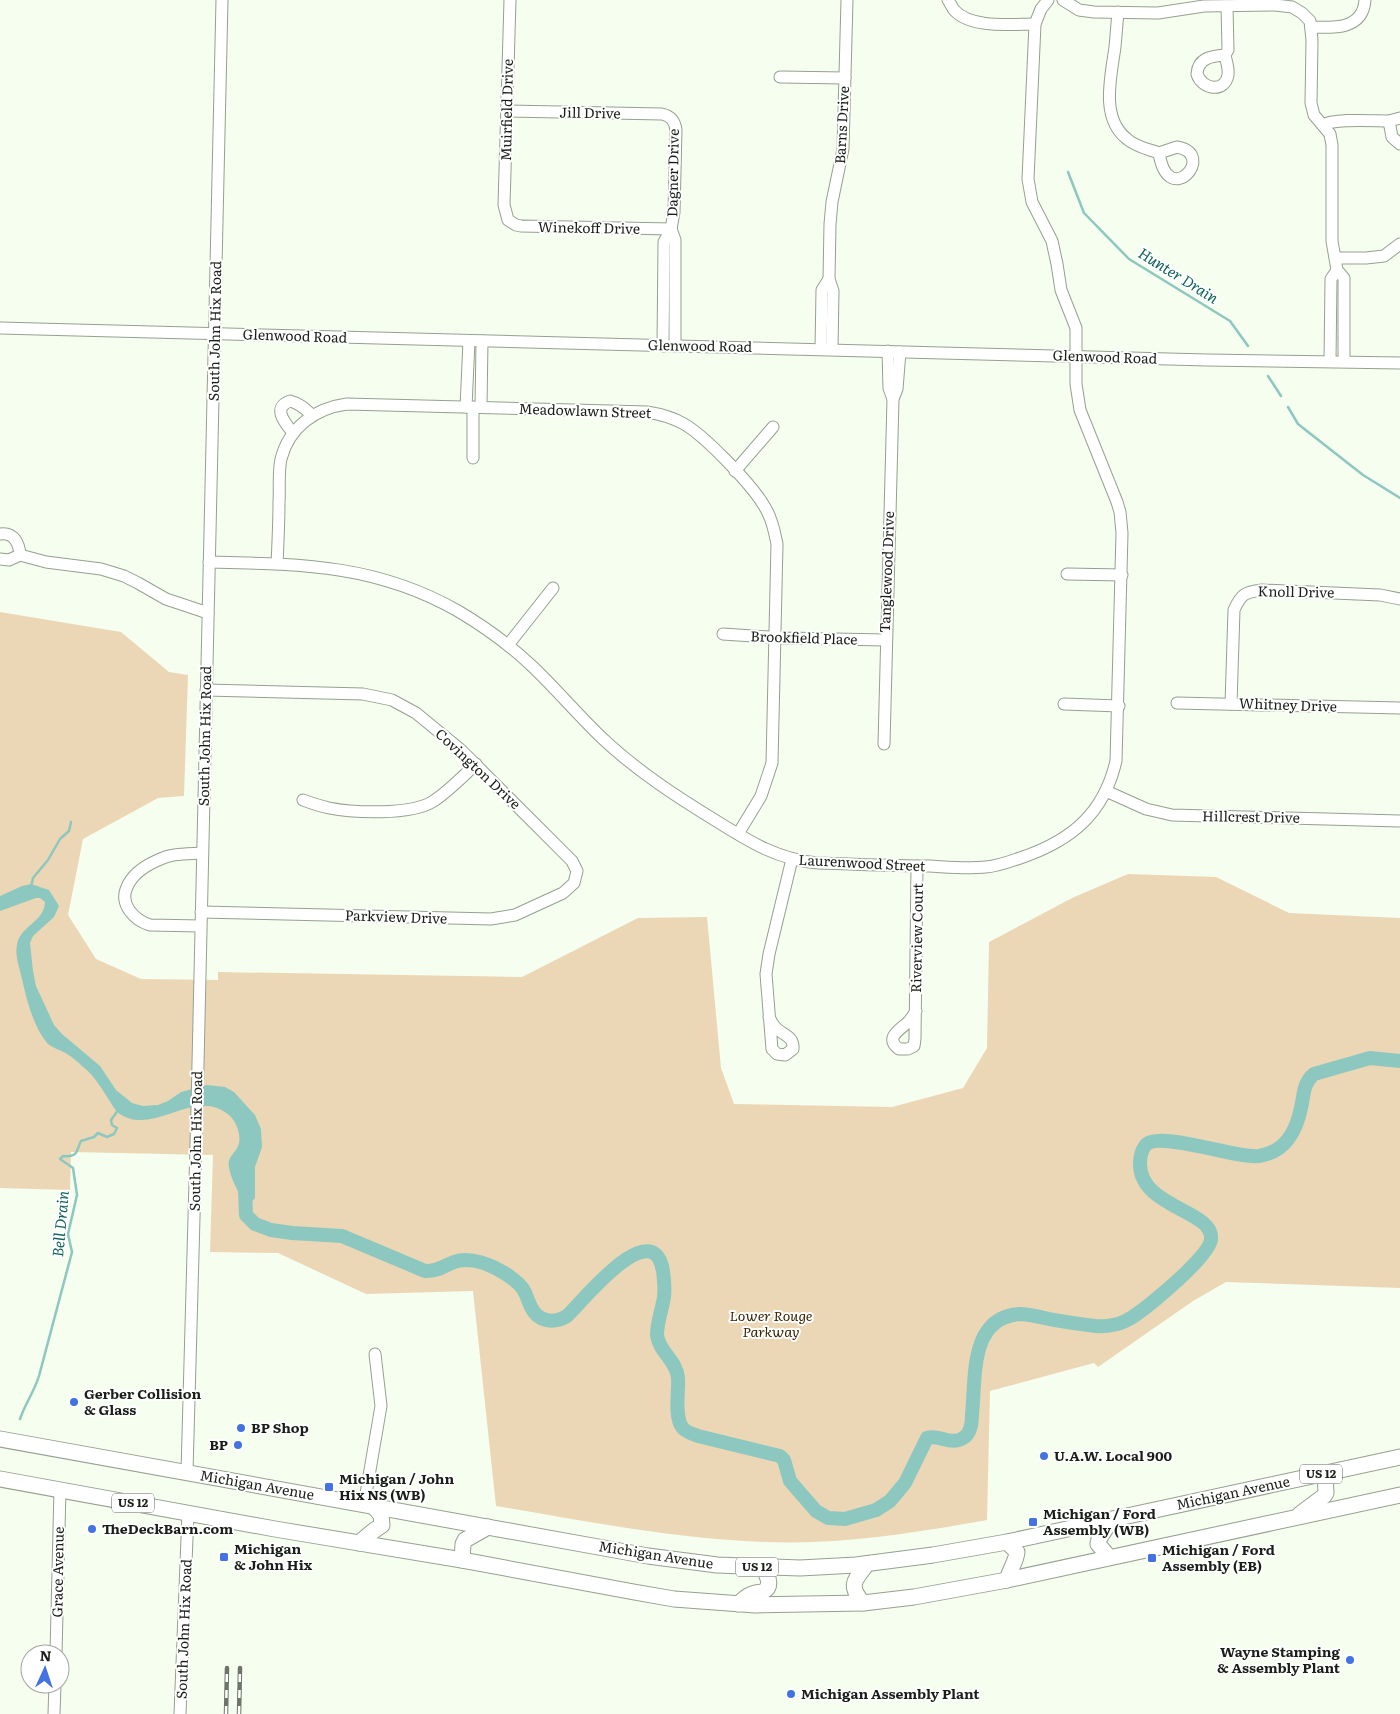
<svg xmlns="http://www.w3.org/2000/svg" width="1400" height="1714" font-family="Literata,serif">
<style>
.green{fill:#ebd7b5}
.water{fill:#8dc8c0}
.lines{fill:none;stroke-linecap:round;stroke-linejoin:round}
.stream{stroke:#8dc8c0;stroke-width:2.5}
.river{stroke:#8dc8c0;stroke-width:14}
.minor-casing{stroke:#95a08f;stroke-width:13}
.major-casing{stroke:#95a08f;stroke-width:17}
.minor{stroke:#fff;stroke-width:11}
.major{stroke:#fff;stroke-width:15}
.rail-casing{stroke:#6e746b;stroke-width:4.5}
.rail{stroke:#fff;stroke-width:2.5;stroke-dasharray:8;stroke-linecap:butt}
.poi-dot{fill:#4372e3;stroke:#fff;stroke-width:2}
.labels{text-anchor:middle;stroke-width:4;stroke-linejoin:round;paint-order:stroke}
.shield{fill:#fff;stroke:#5f625d;stroke-width:1}
.shield-label{font-size:12px;font-weight:bold;fill:#1a1e18}
.street-label{font-size:14px;fill:#1a1e18;stroke:#fff}
.park-label{font-size:14px;font-style:italic;fill:#382703;stroke:#fff}
.poi-label{font-size:14px;font-weight:bold;fill:#1a1e18;stroke:#fff;text-anchor:start}
.water-label{font-size:15px;font-style:italic;fill:#0f625a;stroke:#fff}
</style>
<rect width="100%" height="100%" fill="#f5feef"/>
<path class="green" d="M0,612L121,632L169,672L188,675L184,796L158,798L83,839L68,915L96,959L141,979L218,980V972L522,977L638,918L707,917L721,1068L734,1104L892,1107L963,1088L987,1048L989,942L1072,898L1128,874L1216,877L1289,913L1400,918V1288L1226,1282L1193,1301L1098,1367L1094,1363L990,1391L987,1520C914,1533 841,1545 766,1542C675,1539 586,1521 496,1506L473,1291L366,1294L278,1253L210,1252L213,1155L71,1152L70,1190L0,1188Z"/>
<path class="water" d="M31,884L49,890L59,906L54,917L33,936L30,943L33,971L36,986L54,1025L62,1034L100,1066L116,1090L132,1103L143,1106L158,1105L168,1101L181,1092L207,1085L225,1087L234,1092L255,1115L261,1129L262,1147L255,1167V1198L247,1207C241,1198 226,1171 229,1161C230,1156 235,1152 237,1148C243,1138 237,1123 230,1116C194,1084 153,1140 117,1112C106,1097 97,1077 82,1066C78,1062 72,1057 67,1054C61,1050 52,1048 47,1043C31,1023 26,995 20,971C18,963 15,954 17,945C20,925 44,923 45,902L40,898H36L0,911V896L22,886Z"/>
<g class="lines">
<g class="stream">
<polyline points="1068,172 1084,213 1129,259 1230,321 1248,346"/>
<polyline points="1268,376 1281,396"/>
<polyline points="1288,407 1298,424 1363,475 1400,498"/>
<polyline points="31,887 33,878 48,860 60,839 69,831 71,822"/>
<path d="M20,1419C25,1404 34,1392 39,1376L72,1252L68,1234L77,1195L73,1168L60,1159L63,1156C78,1158 76,1151 81,1141L94,1137L98,1133L107,1137L114,1134L117,1128L112,1125L111,1120L119,1109"/>
</g>
<path class="river" d="M245,1189L246,1215L255,1224L271,1230L292,1233L342,1236L425,1271C436,1272 444,1266 454,1262C471,1256 492,1265 506,1274C512,1278 519,1283 523,1289C527,1295 528,1301 531,1307C538,1322 554,1324 567,1316C582,1302 653,1212 663,1271C664,1279 665,1289 664,1297C662,1310 657,1322 657,1335C659,1352 677,1361 678,1378C679,1392 674,1416 682,1427C685,1432 693,1434 698,1436L780,1456L784,1460L790,1481L816,1511L828,1518L845,1519L876,1510L890,1501L905,1483L927,1438C939,1434 951,1446 963,1438C971,1434 972,1421 972,1414C976,1378 969,1318 1019,1314C1029,1314 1040,1317 1049,1319C1064,1322 1080,1324 1095,1326C1122,1328 1134,1317 1155,1300C1167,1290 1210,1254 1211,1239C1214,1210 1140,1208 1140,1164C1140,1158 1141,1151 1145,1146C1156,1129 1236,1159 1259,1156C1285,1152 1296,1132 1301,1108C1304,1095 1303,1083 1314,1074L1370,1058L1400,1061"/>
<defs>
<g id="minor">
<polyline points="510,0 504,205 508,220 516,225 521,226 671,229"/>
<path d="M948,0C950,3 952,7 954,10C971,29 1012,24 1035,24"/>
<polyline points="1063,0 1079,10 1094,12 1158,13 1204,6 1275,5 1292,7 1302,13 1310,21 1312,40 1311,103 1314,115 1330,134 1332,145 1332,241 1337,270 1344,278 1344,361"/>
<path d="M1118,12C1117,24 1116,36 1115,47C1111,77 1100,118 1127,139C1136,147 1148,149 1159,153"/>
<path d="M1311,27C1333,28 1363,30 1365,0"/>
<path d="M1225,55C1226,61 1229,68 1228,75C1225,93 1202,90 1197,74C1198,58 1211,56 1225,55Z"/>
<polyline points="1225,55 1228,50 1227,6"/>
<polyline points="780,77 845,78"/>
<path d="M507,111L662,114C671,116 675,121 676,130L674,212L671,229L664,242L663,346"/>
<polyline points="1400,118 1389,121 1392,137 1400,144"/>
<path d="M1323,125C1334,118 1375,121 1389,121"/>
<path d="M1177,147C1218,154 1168,211 1159,153Z"/>
<polyline points="671,229 675,240 675,346"/>
<polyline points="1336,258 1366,258 1384,256 1400,244"/>
<polyline points="0,328 1207,360 1400,363"/>
<polyline points="821,349 822,290 829,279"/>
<polyline points="832,349 833,291 829,279 830,224 832,202 843,149 847,0"/>
<polyline points="888,351 889,388 893,399"/>
<polyline points="1330,361 1331,279 1337,270"/>
<polyline points="466,407 469,341"/>
<polyline points="473,407 473,458"/>
<polyline points="481,407 482,341"/>
<path d="M293,433C286,424 271,408 290,401C299,403 305,409 312,415"/>
<polyline points="735,471 773,427"/>
<path d="M0,534C14,532 19,543 20,555"/>
<polyline points="0,559 9,560 20,555 46,562 101,569 124,576 138,583 166,599 208,613"/>
<path d="M209,562C299,564 376,564 458,611C485,627 510,645 533,667C557,690 578,715 602,738C637,771 677,797 718,822C750,842 779,860 818,863C855,864 892,866 929,866C948,867 967,869 986,867C999,866 1011,861 1023,857C1072,840 1104,813 1116,761L1122,533L1120,512L1117,502L1080,410L1076,384V328L1061,290L1057,264L1052,241L1032,202L1028,179L1035,24L1041,9L1048,0"/>
<path d="M277,564C278,543 279,522 279,502C280,488 278,473 281,459C289,427 316,408 347,404L647,412C660,414 672,417 684,424C705,436 750,483 763,504C771,516 774,529 777,544L772,763L761,796L738,834"/>
<polyline points="1067,574 1122,575"/>
<polyline points="723,634 785,638 885,640"/>
<polyline points="508,645 553,588"/>
<polyline points="1177,703 1400,708"/>
<polyline points="1064,704 1119,706"/>
<path d="M1231,704L1234,610C1241,594 1245,592 1262,590L1380,595L1400,599"/>
<polyline points="884,744 893,399 897,389 900,352"/>
<polyline points="1106,791 1146,809 1172,815 1400,821"/>
<path d="M303,800C311,803 320,806 329,808C354,813 410,815 432,802C448,792 462,777 476,764"/>
<polyline points="201,912 491,919 515,915 563,893 574,883 577,871 572,861 461,750 416,713 392,700 363,694 206,690"/>
<path d="M200,926L150,925C134,920 119,904 127,887C132,875 145,866 156,861C171,853 186,854 202,853"/>
<path d="M916,1011C914,1014 912,1018 909,1021C902,1029 883,1037 899,1049H908L914,1046L915,1039L917,866"/>
<path d="M769,1017C771,1021 773,1025 776,1028C784,1036 794,1036 793,1049L785,1055L777,1054L772,1049L766,974L769,954L792,859"/>
<polyline points="187,1472 197,1108 222,0"/>
<polyline points="364,1505 381,1406 375,1354"/>
<polyline points="56,1654 60,1489"/>
<polyline points="54,1714 55,1684"/>
<polyline points="180,1714 188,1513"/>
</g>
<g id="major">
<polyline points="0,1439 648,1556 717,1565 800,1568 856,1565 933,1555 1007,1542 1400,1457"/>
<polyline points="0,1479 275,1529 462,1560 634,1592 674,1599 755,1605 863,1603 914,1597 1007,1580 1400,1495"/>
<polyline points="1300,1514 1324,1496 1326,1493 1325,1473"/>
<path d="M1007,1542L1017,1552C1017,1559 1009,1572 1007,1580"/>
<polyline points="359,1543 372,1532 382,1525 381,1515 374,1507"/>
<polyline points="1109,1557 1098,1544 1099,1539 1112,1519"/>
<polyline points="462,1560 463,1544 465,1540 488,1527"/>
<path d="M863,1603C848,1585 854,1581 867,1564"/>
<path d="M738,1604C742,1601 747,1595 752,1594C756,1592 761,1593 764,1591C773,1586 767,1574 763,1568"/>
</g>
</defs>
<use href="#minor" class="minor-casing"/>
<use href="#major" class="major-casing"/>
<use href="#minor" class="minor"/>
<use href="#major" class="major"/>
<defs>
<g id="rail">
<polyline points="226,1714 227,1668"/>
<polyline points="239,1714 240,1668"/>
</g>
</defs>
<use href="#rail" class="rail-casing"/>
<use href="#rail" class="rail"/>
</g>
<g class="poi-dot">
<circle cx="74" cy="1402" r="5"/>
<circle cx="241" cy="1428" r="5"/>
<circle cx="238" cy="1445" r="5"/>
<circle cx="1044" cy="1456" r="5"/>
<rect x="324" y="1482" width="10" height="10" rx="2.5"/>
<rect x="1028" y="1517" width="10" height="10" rx="2.5"/>
<circle cx="92" cy="1529" r="5"/>
<rect x="219" y="1552" width="10" height="10" rx="2.5"/>
<rect x="1147" y="1553" width="10" height="10" rx="2.5"/>
<circle cx="1350" cy="1660" r="5"/>
<circle cx="791" cy="1694" r="5"/>
</g>
<g class="labels">
<g class="shield">
<rect x="1300" y="1464.5" width="42" height="19" rx="4"/>
<rect x="112" y="1493.5" width="42" height="19" rx="4"/>
<rect x="736" y="1557.5" width="42" height="19" rx="4"/>
</g>
<g class="shield-label">
<text x="1321" y="1478">US 12</text>
<text x="133" y="1507">US 12</text>
<text x="757" y="1571">US 12</text>
</g>
<g class="street-label">
<text transform="translate(507 110) rotate(-89)" y="5">Muirfield Drive</text>
<text transform="translate(590 113) rotate(1)" y="5">Jill Drive</text>
<text transform="translate(842 125) rotate(-87)" y="5">Barns Drive</text>
<text transform="translate(673 173) rotate(-89)" y="5">Dagner Drive</text>
<text transform="translate(589 228) rotate(1)" y="5">Winekoff Drive</text>
<text transform="translate(215 331) rotate(-89)" y="5">South John Hix Road</text>
<text transform="translate(295 336) rotate(2)" y="5">Glenwood Road</text>
<text transform="translate(700 346) rotate(1)" y="5">Glenwood Road</text>
<text transform="translate(1105 357) rotate(2)" y="5">Glenwood Road</text>
<text transform="translate(585 411) rotate(2)" y="5">Meadowlawn Street</text>
<text transform="translate(887 572) rotate(-88)" y="5">Tanglewood Drive</text>
<text transform="translate(1296 592) rotate(1)" y="5">Knoll Drive</text>
<text transform="translate(804 638) rotate(2)" y="5">Brookfield Place</text>
<text transform="translate(1288 705) rotate(2)" y="5">Whitney Drive</text>
<text transform="translate(205 736) rotate(-89)" y="5">South John Hix Road</text>
<text transform="translate(478 769) rotate(43)" y="5">Covington Drive</text>
<text transform="translate(1251 817) rotate(1)" y="5">Hillcrest Drive</text>
<text transform="translate(862 863) rotate(3)" y="5">Laurenwood Street</text>
<text transform="translate(396 917) rotate(2)" y="5">Parkview Drive</text>
<text transform="translate(917 938) rotate(-89)" y="5">Riverview Court</text>
<text transform="translate(196 1141) rotate(-89)" y="5">South John Hix Road</text>
<text transform="translate(257 1485) rotate(10)" y="5">Michigan Avenue</text>
<text transform="translate(1233 1493) rotate(-12)" y="5">Michigan Avenue</text>
<text transform="translate(656 1555) rotate(9)" y="5">Michigan Avenue</text>
<text transform="translate(58 1572) rotate(-89)" y="5">Grace Avenue</text>
<text transform="translate(184 1629) rotate(-88)" y="5">South John Hix Road</text>
</g>
<g class="park-label">
<text x="771" y="1321">Lower Rouge<tspan x="771" dy="16">Parkway</tspan></text>
</g>
<g class="poi-label">
<text x="84" y="1399">Gerber Collision<tspan x="84" dy="16">&amp; Glass</tspan></text>
<text x="251" y="1433">BP Shop</text>
<text x="228" y="1450" text-anchor="end">BP</text>
<text x="1054" y="1461">U.A.W. Local 900</text>
<text x="339" y="1484">Michigan / John<tspan x="339" dy="16">Hix NS (WB)</tspan></text>
<text x="1043" y="1519">Michigan / Ford<tspan x="1043" dy="16">Assembly (WB)</tspan></text>
<text x="102" y="1534">TheDeckBarn.com</text>
<text x="234" y="1554">Michigan<tspan x="234" dy="16">&amp; John Hix</tspan></text>
<text x="1162" y="1555">Michigan / Ford<tspan x="1162" dy="16">Assembly (EB)</tspan></text>
<text x="1340" y="1657" text-anchor="end">Wayne Stamping<tspan x="1340" dy="16">&amp; Assembly Plant</tspan></text>
<text x="801" y="1699">Michigan Assembly Plant</text>
</g>
<g class="water-label">
<text transform="translate(1178 276) rotate(32)" y="5">Hunter Drain</text>
<text transform="translate(61 1224) rotate(-85)" y="5">Bell Drain</text>
</g>
</g>
<g transform="translate(45 1669) rotate(3)"><circle r="24" fill="#ffffff" stroke="#a3a5a3"/>
<path d="M0-4L9 19L0 12L-9 19Z" fill="#4372e3"/>
<text y="-8" font-size="14" font-weight="bold" text-anchor="middle" fill="#1a1e18">N</text>
</g>
</svg>
